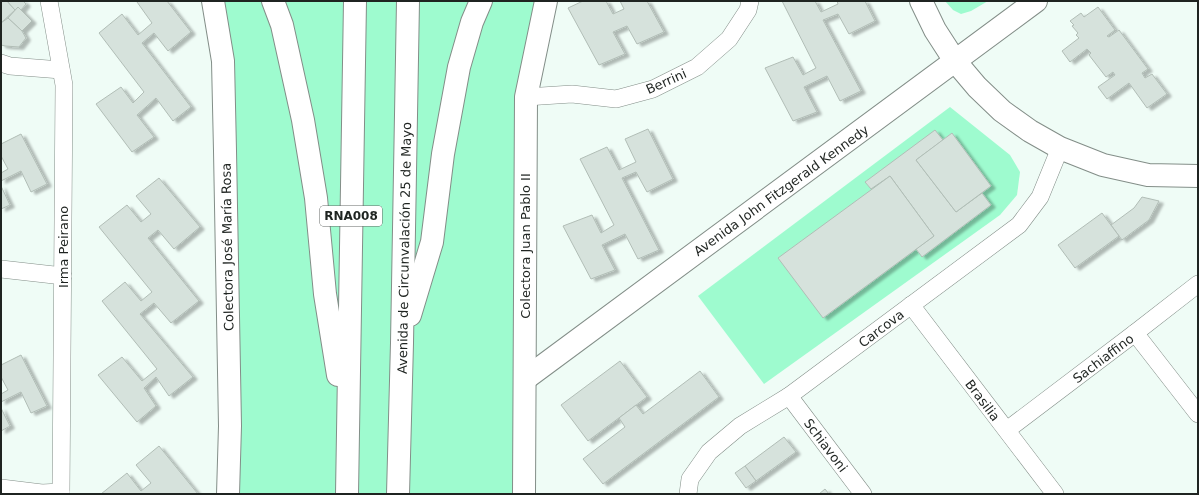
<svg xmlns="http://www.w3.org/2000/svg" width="1199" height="495" font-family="'DejaVu Sans',sans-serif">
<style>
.green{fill:#9efbcf}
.building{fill:#d6e2dc;stroke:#b1bdb6;filter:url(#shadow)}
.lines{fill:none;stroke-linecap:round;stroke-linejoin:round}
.street-casing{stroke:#838e88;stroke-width:18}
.secondary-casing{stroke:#838e88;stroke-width:24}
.highway-casing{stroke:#838e88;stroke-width:24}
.street{stroke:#fff;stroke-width:17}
.secondary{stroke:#fff;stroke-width:22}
.highway{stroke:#fff;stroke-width:22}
.labels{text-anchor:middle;stroke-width:3;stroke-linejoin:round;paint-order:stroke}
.shield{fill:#fff;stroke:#626664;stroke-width:1}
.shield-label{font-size:12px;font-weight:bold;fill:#1f2421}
.street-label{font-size:13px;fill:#1f2421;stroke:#fff}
</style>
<defs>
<filter id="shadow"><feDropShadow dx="4.5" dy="2.5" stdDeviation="1" flood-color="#0004"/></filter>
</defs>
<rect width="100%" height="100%" fill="#effcf6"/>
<g class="green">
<polygon points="213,1 546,1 526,97 524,494 228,494"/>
<polygon points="945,1 988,1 971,11 961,14 953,10"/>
<polygon points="950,107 1010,155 1020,172 1017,195 1000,215 764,384 698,296"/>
</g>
<g class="building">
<polygon points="1,1 7,1 15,10 1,23"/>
<polygon points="7,1 23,1 26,4 21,10 18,7 15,10"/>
<polygon points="138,1 167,1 191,32 168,51 154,33 142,43 191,107 173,121 156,98 137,115 154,137 132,152 96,104 121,87 133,103 144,92 99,33 122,14 138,35 152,23 137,2"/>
<polygon points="583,1 606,1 613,14 624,9 620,1 647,1 664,32 637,44 627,26 613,32 625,54 599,65 568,8"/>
<polygon points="782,1 815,1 821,12 838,4 837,1 865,1 875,21 849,34 838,14 823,20 861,91 840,101 827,76 804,87 817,112 793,121 765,68 793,57 803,75 816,68"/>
<polygon points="18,7 32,21 22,31 8,18"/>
<polygon points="1098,7 1115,30 1107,36 1109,37 1119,30 1148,69 1142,73 1145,78 1152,74 1167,94 1147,108 1129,83 1107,99 1098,87 1115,75 1113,72 1106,77 1089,55 1091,53 1087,49 1070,62 1062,51 1079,38 1076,35 1078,33 1072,26 1074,25 1070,21 1081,13 1084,17"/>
<polygon points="8,18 22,31 26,38 19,47 5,46 1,45 1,23"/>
<polygon points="648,129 673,179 647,192 636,172 622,178 659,250 638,259 625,234 602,245 615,270 591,279 563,226 592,215 601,233 614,225 580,159 607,147 619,170 636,162 625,139"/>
<polygon points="935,130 943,140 916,160 956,212 982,193 991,205 922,257 916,249 934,236 890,176 871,189 865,182"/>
<polygon points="952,133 991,186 956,212 916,160"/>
<polygon points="21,134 47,184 31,192 21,171 1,181 1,173 8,169 1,156 1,144"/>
<polygon points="890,176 934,236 823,318 778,258"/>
<polygon points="159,178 200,227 174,249 158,230 148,238 199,301 171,323 154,303 140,314 193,377 169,396 156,377 144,388 156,406 137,422 98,375 122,357 142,381 157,369 102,301 125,282 141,301 152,292 99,227 127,205 141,222 151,214 136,196"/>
<polygon points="1,186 10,205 1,209"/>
<polygon points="1142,197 1159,201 1149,220 1122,240 1111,225 1134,208"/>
<polygon points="1102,213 1119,236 1075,268 1058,245"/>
<polygon points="21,355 47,406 31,413 21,392 1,402 1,394 8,390 1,377 1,365"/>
<polygon points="620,361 647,397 588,441 561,405"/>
<polygon points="700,371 719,397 603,484 583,459 625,427 619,418 636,405 643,414"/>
<polygon points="1,408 10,426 1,431"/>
<polygon points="784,437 796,452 756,481 745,466"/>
<polygon points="159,446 198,494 101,494 127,473 141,491 151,483 136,465"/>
<polygon points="745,466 756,481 746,488 735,473"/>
<polygon points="825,489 829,494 819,494"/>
</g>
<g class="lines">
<defs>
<g id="street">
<polyline points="49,1 64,85 61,494"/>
<polyline points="1,63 10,66 61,70"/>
<polyline points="526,97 572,94 616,99 653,89 697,67 729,39 748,10 750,1"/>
<polyline points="1,269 63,276"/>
<polyline points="911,305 1055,494"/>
<polyline points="1135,333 1198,414"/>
<polyline points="789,396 863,494"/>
<polyline points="1007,430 1135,333 1198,284"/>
<polyline points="1,488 42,493 61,492"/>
<polyline points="688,494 690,479 709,452 740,426 789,396 1019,225 1040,197 1060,148"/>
</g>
<g id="secondary">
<polyline points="213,1 223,61 225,151 230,426 228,494"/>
<polyline points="921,1 935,30 955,61 977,87 1002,111 1030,131 1060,148 1103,165 1148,175 1198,176"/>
<polyline points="525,379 1036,1"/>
<polyline points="524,494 526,97 546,1"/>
</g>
<g id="highway">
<polyline points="273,1 282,25 303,120 316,198 325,294 338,375"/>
<polyline points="410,315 432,242 443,154 459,67 472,22 481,1"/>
<polyline points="347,494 355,1"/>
<polyline points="398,494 402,343 408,1"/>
</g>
</defs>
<use href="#street" class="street-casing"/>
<use href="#secondary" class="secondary-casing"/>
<use href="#highway" class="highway-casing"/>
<use href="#street" class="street"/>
<use href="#secondary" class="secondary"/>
<use href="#highway" class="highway"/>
</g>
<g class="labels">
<rect class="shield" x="320" y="206" width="62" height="20" rx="3"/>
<g class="shield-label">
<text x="351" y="220">RNA008</text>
</g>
<g class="street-label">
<text transform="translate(666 81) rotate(-24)" y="5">Berrini</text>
<text transform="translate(781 190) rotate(-36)" y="5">Avenida John Fitzgerald Kennedy</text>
<text transform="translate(525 246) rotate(-90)" y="5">Colectora Juan Pablo II</text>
<text transform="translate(63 247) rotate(-90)" y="5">Irma Peirano</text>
<text transform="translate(227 247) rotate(-91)" y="5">Colectora José María Rosa</text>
<text transform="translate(404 248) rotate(-89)" y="5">Avenida de Circunvalación 25 de Mayo</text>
<text transform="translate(881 328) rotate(-37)" y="5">Carcova</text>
<text transform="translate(1103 358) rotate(-37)" y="5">Sachiaffino</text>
<text transform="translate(983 400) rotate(53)" y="5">Brasilia</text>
<text transform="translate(826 445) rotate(53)" y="5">Schiavoni</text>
</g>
</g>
<rect width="1199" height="495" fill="none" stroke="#1f2421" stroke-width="4"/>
</svg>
